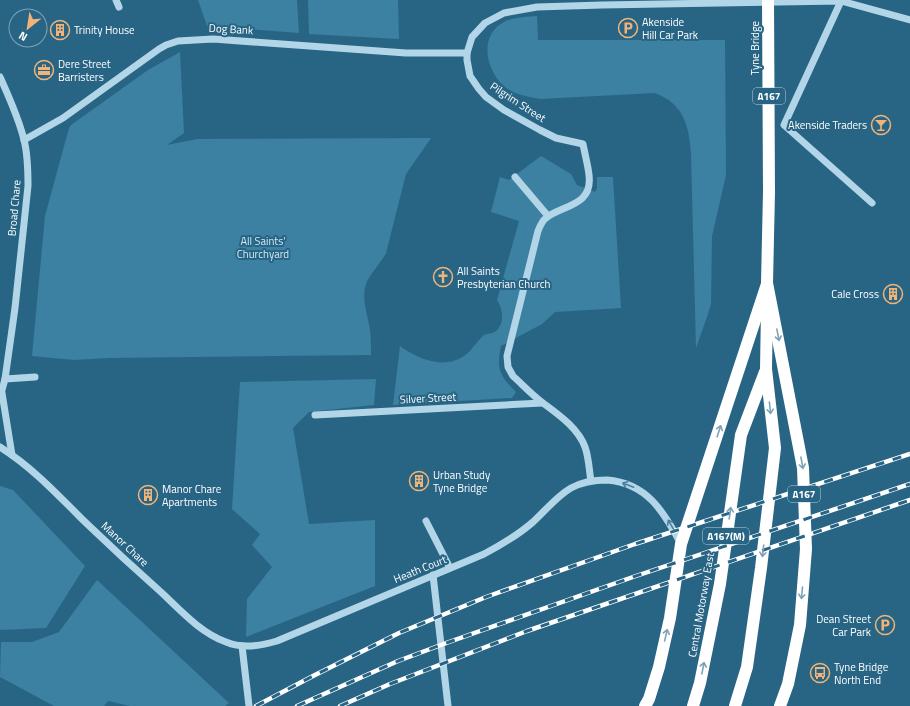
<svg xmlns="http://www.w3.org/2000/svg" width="910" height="706" font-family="'Titillium Web',sans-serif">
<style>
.green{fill:#3c80a2}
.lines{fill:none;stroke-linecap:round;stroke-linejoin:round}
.minor{stroke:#b2d6e8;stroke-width:7}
.highway{stroke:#fff;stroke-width:12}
.rail-casing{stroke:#fff;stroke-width:4.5}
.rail{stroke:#286585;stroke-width:3;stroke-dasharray:9;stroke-linecap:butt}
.highway-bridge{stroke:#fff;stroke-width:12}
.oneway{stroke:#7ea3b6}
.oneway2{stroke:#4a819e}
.labels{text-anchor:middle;stroke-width:4;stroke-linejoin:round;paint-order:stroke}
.shield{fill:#286585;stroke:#bed1da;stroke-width:1}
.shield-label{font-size:10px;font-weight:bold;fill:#fff}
.poi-label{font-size:11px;fill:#fff;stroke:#286585;text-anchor:start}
.street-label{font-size:11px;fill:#fff;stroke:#286585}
.park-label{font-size:11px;fill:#d6ebf6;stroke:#286585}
</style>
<rect width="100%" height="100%" fill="#286585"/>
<g class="green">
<polygon points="198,0 297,0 299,33 207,26"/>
<polygon points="308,0 398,0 399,39 309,34"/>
<path d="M537,16L538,40H725L726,175L712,236L711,304L708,314L696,348L691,154C689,126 684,104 655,93L540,99C531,97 522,96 513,92C488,80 475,37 504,22C514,17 526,17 537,16Z"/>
<path d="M180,52L184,133L167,145L197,139L431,138L406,174L386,253C381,263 369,275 366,284C361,299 368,316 370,330C371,339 371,347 371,355L109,358L74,360L32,356L45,216L69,128L71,125L148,70Z"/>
<path d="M541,156L571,174L577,185L595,192L597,188V177H613L621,308L555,312L542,324L501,346C496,369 500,376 516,392L512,398L393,405L400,346C419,360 447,371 468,353C472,349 481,337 484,335C488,333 492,334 496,331C505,323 503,309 497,300L519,221L491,212L500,177L509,180Z"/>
<polygon points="376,379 374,405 309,412 293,428 309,524 375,520 375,586 246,637 247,599 272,567 252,545 260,534 232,509 240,382"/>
<polygon points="0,486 13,490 85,566 46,628 0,630"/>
<polygon points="97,580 229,703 225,706 130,706 108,701 104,706 54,706 0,677 1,642 32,642 59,632"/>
</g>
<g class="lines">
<g class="minor">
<polyline points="116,0 119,7"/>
<polyline points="841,1 784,125 872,203"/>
<path d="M0,77C9,97 19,119 24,140C28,155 28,171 28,186L15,308L5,379L0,397"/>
<polyline points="24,140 63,118 159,49 166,45 178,41 213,39 406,53 467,53"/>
<polyline points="515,177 548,216"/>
<polyline points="5,379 35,377"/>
<polyline points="2,393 12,455"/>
<polyline points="315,415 542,403"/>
<path d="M0,447C32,467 58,495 84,521C109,545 135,569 162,593C181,611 201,633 226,642C243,649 260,646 277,641L484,554C501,545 518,535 533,522C545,511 557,496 571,488C582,482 595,480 607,480C647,483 664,512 681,544"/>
<path d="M591,481C589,470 589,458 585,447C578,428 559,415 543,403C532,395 523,385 513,376L508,367L507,356L538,231C540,226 542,221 546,218C561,205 593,207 589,175C588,165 585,155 583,144L556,138L540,130L504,110L486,97L479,89L470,76L467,60V53L472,37L485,23L504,13L537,7L602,5L841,1L910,20"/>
<polyline points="426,521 450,568"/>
<polyline points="433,575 448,706"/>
<polyline points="242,646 249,706"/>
</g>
<g class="highway">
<polyline points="769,192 767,283 803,468 806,549 800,625 788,684 780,706"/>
<polyline points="645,706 649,699 659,667 670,618 681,544 767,284"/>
<polyline points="693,706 700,683 720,584 741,435 765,372"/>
<polyline points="735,706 747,667 761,568 775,448 766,369 767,309"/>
</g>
<defs>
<g id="rail">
<polyline points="256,706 313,676 399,633 486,597 635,544 910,454"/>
<polyline points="297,706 398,661 449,642 633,577 910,484"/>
<polyline points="340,706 390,684 527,631 910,500"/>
</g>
</defs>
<use href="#rail" class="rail-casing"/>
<use href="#rail" class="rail"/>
<polyline class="highway-bridge" points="768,0 769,192"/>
</g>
<defs><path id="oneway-shaft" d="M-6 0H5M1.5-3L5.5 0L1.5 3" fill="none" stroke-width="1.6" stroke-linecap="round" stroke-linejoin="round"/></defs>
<g class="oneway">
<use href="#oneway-shaft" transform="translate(778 335) rotate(79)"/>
<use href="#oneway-shaft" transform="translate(770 408) rotate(84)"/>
<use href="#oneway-shaft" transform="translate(719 431) rotate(-72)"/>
<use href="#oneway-shaft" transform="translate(802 463) rotate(80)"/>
<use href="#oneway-shaft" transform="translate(730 513) rotate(-82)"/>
<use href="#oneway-shaft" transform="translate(763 551) rotate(97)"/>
<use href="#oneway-shaft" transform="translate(802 593) rotate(95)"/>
<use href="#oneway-shaft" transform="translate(666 635) rotate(-77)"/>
<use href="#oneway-shaft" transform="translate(703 668) rotate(-79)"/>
</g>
<g class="oneway2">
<use href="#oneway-shaft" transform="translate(628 485) rotate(-159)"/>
<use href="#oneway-shaft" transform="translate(671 525) rotate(-120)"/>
</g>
<defs>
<symbol id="parking-ring" viewBox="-11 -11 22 22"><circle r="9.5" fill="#286585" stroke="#f0b478" stroke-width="1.5"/><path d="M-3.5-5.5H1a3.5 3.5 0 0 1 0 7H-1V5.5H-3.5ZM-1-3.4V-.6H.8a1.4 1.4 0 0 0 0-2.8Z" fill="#f0b478"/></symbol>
<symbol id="building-ring" viewBox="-11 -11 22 22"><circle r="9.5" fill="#286585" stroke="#f0b478" stroke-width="1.5"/><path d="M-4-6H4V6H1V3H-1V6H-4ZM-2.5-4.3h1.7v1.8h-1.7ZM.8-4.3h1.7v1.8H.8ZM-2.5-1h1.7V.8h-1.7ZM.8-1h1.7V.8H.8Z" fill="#f0b478"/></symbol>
<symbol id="office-ring" viewBox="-11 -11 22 22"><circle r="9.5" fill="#286585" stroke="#f0b478" stroke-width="1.5"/><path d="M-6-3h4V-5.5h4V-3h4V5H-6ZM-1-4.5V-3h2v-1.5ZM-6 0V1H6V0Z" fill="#f0b478"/></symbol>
<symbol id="bar-ring" viewBox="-11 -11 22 22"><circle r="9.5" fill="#286585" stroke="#f0b478" stroke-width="1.5"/><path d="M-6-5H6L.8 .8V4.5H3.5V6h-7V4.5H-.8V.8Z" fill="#f0b478"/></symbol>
<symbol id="church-ring" viewBox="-11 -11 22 22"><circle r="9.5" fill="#286585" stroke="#f0b478" stroke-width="1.5"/><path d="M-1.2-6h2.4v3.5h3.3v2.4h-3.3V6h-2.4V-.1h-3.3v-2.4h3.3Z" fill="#f0b478"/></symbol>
<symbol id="bus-ring" viewBox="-11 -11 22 22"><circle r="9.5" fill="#286585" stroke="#f0b478" stroke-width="1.5"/><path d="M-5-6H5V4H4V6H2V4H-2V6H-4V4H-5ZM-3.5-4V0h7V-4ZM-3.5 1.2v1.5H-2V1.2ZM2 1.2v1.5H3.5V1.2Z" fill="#f0b478"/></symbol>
</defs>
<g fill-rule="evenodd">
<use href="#parking-ring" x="617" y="17" width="22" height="22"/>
<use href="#building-ring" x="49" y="19" width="22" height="22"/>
<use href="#office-ring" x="33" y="59" width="22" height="22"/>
<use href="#bar-ring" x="870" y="114" width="22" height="22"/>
<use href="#church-ring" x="432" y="266" width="22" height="22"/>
<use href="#building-ring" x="882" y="283" width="22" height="22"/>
<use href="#building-ring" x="408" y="470" width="22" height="22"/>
<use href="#building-ring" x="137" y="484" width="22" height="22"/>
<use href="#parking-ring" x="874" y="614" width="22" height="22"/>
<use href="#bus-ring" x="809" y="662" width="22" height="22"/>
</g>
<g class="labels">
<g class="shield">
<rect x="753" y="88" width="32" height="16" rx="3"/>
<rect x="788" y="486" width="32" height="16" rx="3"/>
<rect x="703" y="528" width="46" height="16" rx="3"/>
</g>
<g class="shield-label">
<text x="769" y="100">A167</text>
<text x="804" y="498">A167</text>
<text x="726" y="540">A167(M)</text>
</g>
<g class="poi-label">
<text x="642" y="26">Akenside<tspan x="642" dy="13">Hill Car Park</tspan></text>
<text x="74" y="34">Trinity House</text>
<text x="58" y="68">Dere Street<tspan x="58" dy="13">Barristers</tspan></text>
<text x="867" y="129" text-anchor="end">Akenside Traders</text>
<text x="457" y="275">All Saints<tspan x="457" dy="13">Presbyterian Church</tspan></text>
<text x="879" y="298" text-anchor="end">Cale Cross</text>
<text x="433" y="479">Urban Study<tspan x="433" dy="13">Tyne Bridge</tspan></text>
<text x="162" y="493">Manor Chare<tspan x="162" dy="13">Apartments</tspan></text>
<text x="871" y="623" text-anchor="end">Dean Street<tspan x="871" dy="13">Car Park</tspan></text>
<text x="834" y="671">Tyne Bridge<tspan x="834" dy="13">North End</tspan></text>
</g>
<g class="street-label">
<text transform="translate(231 29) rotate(3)" y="4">Dog Bank</text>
<text transform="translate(755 48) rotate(-90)" y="4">Tyne Bridge</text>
<text transform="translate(518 102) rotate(33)" y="4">Pilgrim Street</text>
<text transform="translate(14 208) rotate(-85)" y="4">Broad Chare</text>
<text transform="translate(428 398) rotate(-3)" y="4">Silver Street</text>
<text transform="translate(125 544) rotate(43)" y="4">Manor Chare</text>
<text transform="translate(420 569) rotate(-22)" y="4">Heath Court</text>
<text transform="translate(701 605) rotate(-80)" y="4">Central Motorway East</text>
</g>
<g class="park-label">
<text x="263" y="245">All Saints'<tspan x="263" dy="13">Churchyard</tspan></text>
</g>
</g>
<g transform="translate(28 28) rotate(210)"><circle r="19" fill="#286585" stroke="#7ea3b6"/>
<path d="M0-3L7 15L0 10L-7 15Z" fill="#f0b478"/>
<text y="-6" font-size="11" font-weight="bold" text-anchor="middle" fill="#ffffff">N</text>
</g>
</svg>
